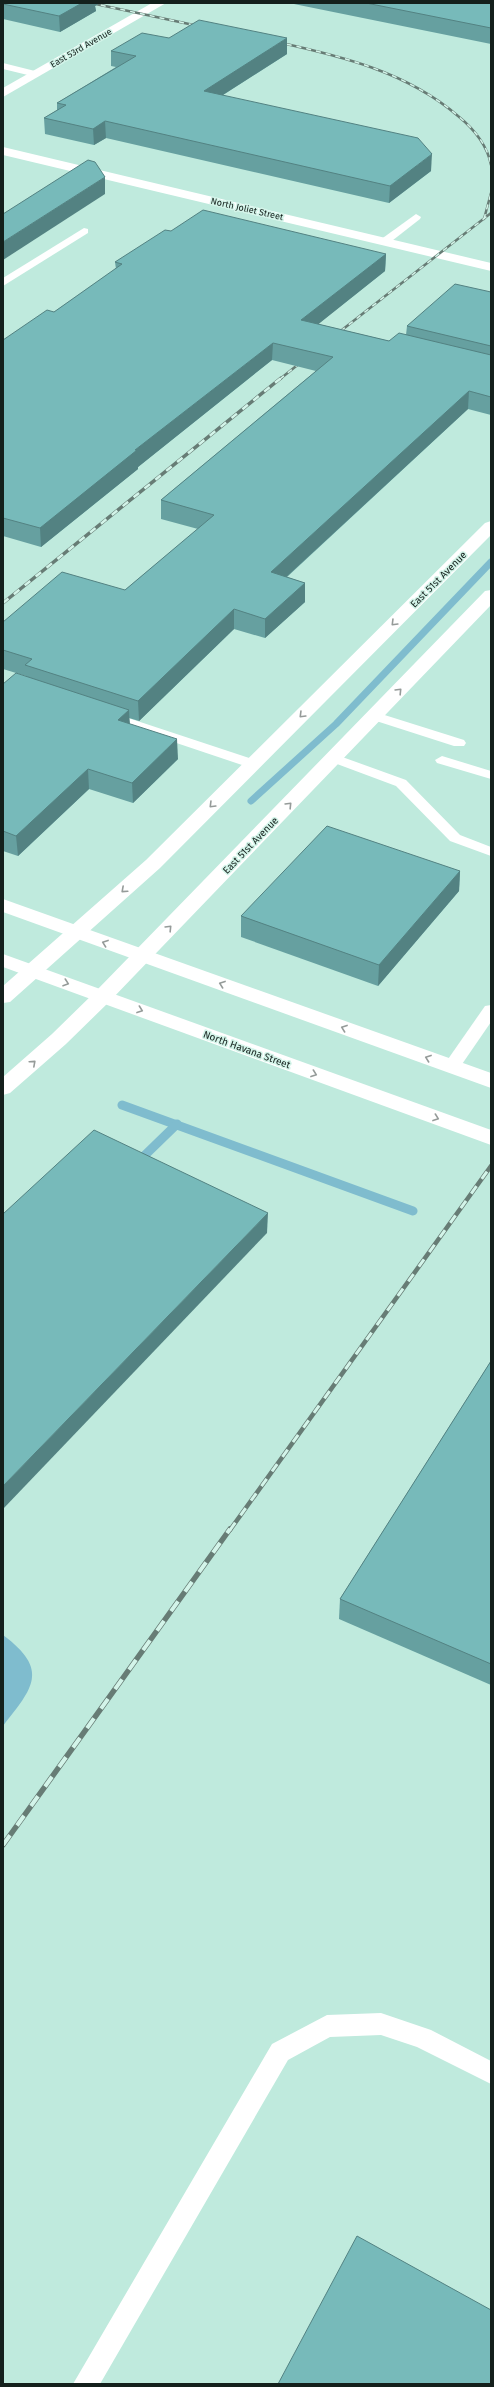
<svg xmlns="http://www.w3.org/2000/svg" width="494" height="2387" font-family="'Fira Sans',sans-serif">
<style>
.built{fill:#bfeadd}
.water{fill:#7fbcce}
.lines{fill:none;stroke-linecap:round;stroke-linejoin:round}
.stream-far1{stroke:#7fbcce;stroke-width:7}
.stream{stroke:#7fbcce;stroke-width:9}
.lane{fill:#fff;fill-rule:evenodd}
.street{fill:#fff;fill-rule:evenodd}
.secondary{fill:#fff;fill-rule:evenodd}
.rail-far3-casing{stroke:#677c75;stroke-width:2.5}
.rail-far2-casing{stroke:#677c75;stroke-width:3.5}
.rail-far1-casing{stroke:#677c75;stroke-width:4.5}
.rail-casing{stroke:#677c75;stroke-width:5.5}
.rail-far3{stroke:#d3f4e9;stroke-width:1.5;stroke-dasharray:5;stroke-linecap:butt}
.rail-far2{stroke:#d3f4e9;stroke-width:2.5;stroke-dasharray:7;stroke-linecap:butt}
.rail-far1{stroke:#d3f4e9;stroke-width:3;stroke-dasharray:9;stroke-linecap:butt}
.rail{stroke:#d3f4e9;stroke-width:4;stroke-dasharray:12;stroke-linecap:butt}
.wall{fill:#66a0a0}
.shaded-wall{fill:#538282}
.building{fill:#77baba;stroke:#538282}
.oneway{stroke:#959b99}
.labels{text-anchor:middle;stroke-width:3;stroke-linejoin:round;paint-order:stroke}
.far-street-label{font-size:9px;fill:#14201c;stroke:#d3f4e9}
.street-label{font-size:10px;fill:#14201c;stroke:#d3f4e9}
</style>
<rect width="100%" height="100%" fill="#d3f4e9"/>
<rect class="built" x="3" y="3" width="488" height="2381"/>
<path class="water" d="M3,1635C50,1670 33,1688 3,1726Z"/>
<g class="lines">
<polyline class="stream-far1" points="251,801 336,724 491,562"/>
<g class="stream">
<polyline points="122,1105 413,1211"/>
<polyline points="143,1157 177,1124"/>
</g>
<g class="lane">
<polygon points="3,63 39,72 41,74 36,77 3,69"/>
<polygon points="416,214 421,217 420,219 388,244 380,244 380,240"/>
<polygon points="84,228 88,229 88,233 3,286 3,278"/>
<polygon points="107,711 258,761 260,764 253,768 248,767 102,718 100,715"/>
<polygon points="375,712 464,740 466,743 464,746 454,746 370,719 368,716 370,713"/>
<polygon points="334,754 406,780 460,835 491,847 491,856 450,841 396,786 329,761 327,758"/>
<polygon points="442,756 491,771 491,779 437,763 435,760"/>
<polygon points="491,1005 491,1022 458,1070 446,1070 444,1066 446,1062 485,1006"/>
<polygon points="381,2013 431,2030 491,2061 491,2084 417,2047 381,2035 330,2037 288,2060 100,2384 73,2384 272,2044 327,2015"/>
</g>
<g class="street">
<polygon points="152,3 166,3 3,97 3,88"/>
<polygon points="3,147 491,263 491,271 3,155"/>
<polygon points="491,521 491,535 160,868 10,1002 3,1003 3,986 146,860 485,523"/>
<polygon points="491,590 491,605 110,1001 66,1044 10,1093 3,1095 3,1077 52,1034 96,991 485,591"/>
</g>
<g class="secondary">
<polygon points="3,899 491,1073 491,1088 3,912"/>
<polygon points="3,954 491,1130 491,1145 3,967"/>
</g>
<defs>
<g id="rail-far3">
<polyline points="91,3 203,27"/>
<path d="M277,42C341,56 407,72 458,116C474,129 487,144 491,165"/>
<polyline points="484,219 491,193"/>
<polyline points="333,337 491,213"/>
<polyline points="280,379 305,359"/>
</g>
<polyline id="rail-far2" points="3,603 281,378"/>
<polyline id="rail-far1" points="230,1530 491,1166"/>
<polyline id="rail" points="3,1845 230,1529"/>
</defs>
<use href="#rail-far3" class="rail-far3-casing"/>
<use href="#rail-far2" class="rail-far2-casing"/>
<use href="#rail-far1" class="rail-far1-casing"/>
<use href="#rail" class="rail-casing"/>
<use href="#rail-far3" class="rail-far3"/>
<use href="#rail-far2" class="rail-far2"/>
<use href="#rail-far1" class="rail-far1"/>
<use href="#rail" class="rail"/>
</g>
<g class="wall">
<polygon points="3,3 100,3 95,6 96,11 60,32 3,19"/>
<polygon points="289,3 491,3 491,44"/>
<polygon points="169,38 287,54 223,95 431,171 389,203 106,138 94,145 45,134 44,118 57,110 57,103 116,67 111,66 111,51"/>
<polygon points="171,231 386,254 385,271 318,324 389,341 406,335 407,326 491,292 491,415 468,409 287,577 305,583 305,602 265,638 234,629 139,721 129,718 130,724 178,759 133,803 89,789 18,856 3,851 3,684 26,676 3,669 3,622 125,590 198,529 161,519 161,500 316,371 272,360 138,467 138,469 41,547 3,536 3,340 54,312 116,269 115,262"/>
<polygon points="460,871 459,891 378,986 241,937 241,916"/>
<polygon points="491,1361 491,1685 339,1619 340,1599"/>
</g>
<g class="shaded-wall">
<polygon points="82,3 100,3 95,6 96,11 60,32 59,16"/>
<polygon points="287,38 287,54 204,107 204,91"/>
<polygon points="105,121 106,138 94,145 93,129"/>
<polygon points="432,154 431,171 389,203 390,186"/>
<polygon points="105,177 105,194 3,260 3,242"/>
<polygon points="386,254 385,271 301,338 301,320"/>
<polygon points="273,343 272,360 138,467 138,469 41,547 40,528 135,450"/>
<polygon points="469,391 468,409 271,591 271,572"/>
<polygon points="305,583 305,602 265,638 265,619"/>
<polygon points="234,609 234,629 139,721 138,701"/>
<polygon points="129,710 130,729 118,720"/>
<polygon points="177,739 178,759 133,803 132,783"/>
<polygon points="88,769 89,789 18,856 16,836"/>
<polygon points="460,871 459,891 378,986 379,965"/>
<polygon points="268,1213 267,1233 3,1509 3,1486"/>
</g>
<g class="building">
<polygon points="3,3 82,3 59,16 3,4"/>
<polygon points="366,3 491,3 491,28"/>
<polygon points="199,20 287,38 204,91 418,138 432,154 390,186 105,121 93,129 44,118 66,105 57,103 136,56 111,51 142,33 169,38"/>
<polygon points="88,160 95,162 105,177 3,242 3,214"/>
<polygon points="203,210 386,254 301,320 389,341 399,333 491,355 491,397 469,391 271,572 305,583 265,619 234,609 138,701 25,665 32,659 3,650 3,622 62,572 125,590 214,515 161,500 333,357 273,343 135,450 137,450 40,528 3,518 3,340 47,310 54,312 122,264 115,262 165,230 171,231"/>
<polygon points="455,284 491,292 491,346 407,326"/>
<polygon points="16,673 129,710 118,720 177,739 132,783 88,769 16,836 3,831 3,684"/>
<polygon points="327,826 460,871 379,965 241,916"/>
<polygon points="94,1130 268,1213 3,1486 3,1214"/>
<polygon points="491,1361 491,1664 340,1599"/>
<polygon points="357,2236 491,2310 491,2384 278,2384"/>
</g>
<defs><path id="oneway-chevron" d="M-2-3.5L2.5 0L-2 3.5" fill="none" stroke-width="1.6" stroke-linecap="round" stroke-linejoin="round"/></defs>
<g class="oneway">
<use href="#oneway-chevron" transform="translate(394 623) rotate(135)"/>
<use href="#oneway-chevron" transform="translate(399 691) rotate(-46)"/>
<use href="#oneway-chevron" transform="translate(302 715) rotate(135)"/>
<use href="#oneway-chevron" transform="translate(212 805) rotate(135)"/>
<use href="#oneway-chevron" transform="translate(289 805) rotate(-46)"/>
<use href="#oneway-chevron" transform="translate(124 890) rotate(138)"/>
<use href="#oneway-chevron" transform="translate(169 928) rotate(-46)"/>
<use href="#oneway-chevron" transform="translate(105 943) rotate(-160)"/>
<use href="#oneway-chevron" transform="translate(66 983) rotate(19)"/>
<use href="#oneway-chevron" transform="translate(222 984) rotate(-160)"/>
<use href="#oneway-chevron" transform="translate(140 1010) rotate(20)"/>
<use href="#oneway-chevron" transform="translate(344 1028) rotate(-160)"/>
<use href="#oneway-chevron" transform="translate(428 1058) rotate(-160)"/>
<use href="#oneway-chevron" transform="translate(33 1063) rotate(-42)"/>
<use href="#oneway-chevron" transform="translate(314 1074) rotate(20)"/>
<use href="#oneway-chevron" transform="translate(436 1118) rotate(20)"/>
</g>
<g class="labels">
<g class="far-street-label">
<text transform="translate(81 48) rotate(-30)" y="3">East 53rd Avenue</text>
<text transform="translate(247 209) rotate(13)" y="3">North Joliet Street</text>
</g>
<g class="street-label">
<text transform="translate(438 579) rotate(-45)" y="4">East 51st Avenue</text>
<text transform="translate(250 845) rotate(-46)" y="4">East 51st Avenue</text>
<text transform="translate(247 1049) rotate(20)" y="4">North Havana Street</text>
</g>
</g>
<rect width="494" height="2387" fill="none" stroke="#14201c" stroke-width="8"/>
</svg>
